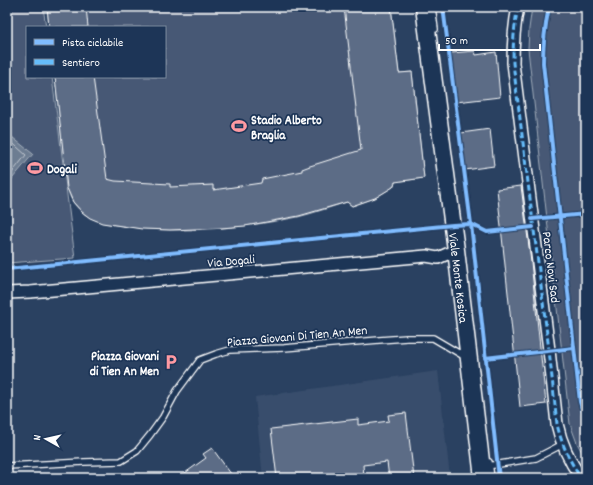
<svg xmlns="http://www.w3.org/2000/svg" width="593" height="485" font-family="Dekko,sans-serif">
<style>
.built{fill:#394e6c}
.green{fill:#465975;stroke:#a2acba}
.water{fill:#6d7d92;stroke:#a7b1be}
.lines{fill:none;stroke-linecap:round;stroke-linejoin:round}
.shore{stroke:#c5cbd3;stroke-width:1}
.building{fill:#5b6c86;stroke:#fff}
.lane-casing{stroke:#fff;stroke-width:8}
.street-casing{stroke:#fff;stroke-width:14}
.secondary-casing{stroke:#fff;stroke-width:19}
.lane{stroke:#1d3557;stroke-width:5.5}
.street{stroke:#1d3557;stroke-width:11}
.secondary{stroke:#1d3557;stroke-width:16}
.quiet{stroke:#66bdfb;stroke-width:3;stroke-dasharray:6 3;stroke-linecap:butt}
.cycleway-casing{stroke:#1d3557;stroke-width:6}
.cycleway{stroke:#80bcff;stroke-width:4}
.labels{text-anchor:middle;stroke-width:3.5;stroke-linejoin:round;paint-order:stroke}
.poi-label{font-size:13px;font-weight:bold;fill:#fff;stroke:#1d3557;text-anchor:start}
.street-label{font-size:13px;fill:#fff;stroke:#1d3557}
</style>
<rect width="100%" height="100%" fill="#2a4161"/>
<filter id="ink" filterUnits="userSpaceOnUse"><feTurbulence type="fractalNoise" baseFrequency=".025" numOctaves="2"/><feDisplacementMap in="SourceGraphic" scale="8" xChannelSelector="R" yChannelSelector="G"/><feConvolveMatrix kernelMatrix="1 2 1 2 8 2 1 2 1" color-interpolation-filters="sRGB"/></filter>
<g filter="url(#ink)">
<polygon class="built" points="438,371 450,478 263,478 255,397"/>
<g class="green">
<polygon points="7,7 43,7 46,27 27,27 27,77 52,77 75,258 7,263"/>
<path d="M47,7H391L399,73L412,72L424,178L401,181L399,176L393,187L375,198L352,206L347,202C331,207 314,213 298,217C243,228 185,234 129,227C116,225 103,224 91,218C84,215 77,208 73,202C70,198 69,193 67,188L55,77H165V27H49Z"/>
<polygon points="532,7 586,7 586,460 577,443 570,424 528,49 529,29"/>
</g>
<polygon class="water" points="7,133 33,154 7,185"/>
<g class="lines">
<polyline class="shore" points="7,138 26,155 7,179"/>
</g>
<g class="building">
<polygon points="47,7 86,7 88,27 49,27"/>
<polygon points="344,7 391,7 399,73 412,72 424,178 395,182 393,187 375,198 352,206 347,202 299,216 245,226 221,228 170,230 142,229 102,223 90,218 82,212 73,202 67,188 55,77 93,77 107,179 115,181 170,184 170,187 213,185 213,190 261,183 262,179 302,171 302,169 310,166 361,150"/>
<polygon points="475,51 476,55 496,52 500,97 456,102 450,53"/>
<polygon points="490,129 494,166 465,170 461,133"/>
<polygon points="521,186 531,262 546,404 520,407 497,189"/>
<polygon points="406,413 414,478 389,478 387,462 363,465 364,476 345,478 331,478 331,476 312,478 277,478 271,429 358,419 358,425 389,421 388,415"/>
<polygon points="212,448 234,478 178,478 206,458 203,454"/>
</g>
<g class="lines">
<defs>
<g id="lane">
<polyline points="432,7 435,29"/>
<polyline points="489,462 491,478"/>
<polyline points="7,466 84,462 121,461 137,451 150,435 163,417 177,391 200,360 216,354 230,350 284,348 379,340 407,338 433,338 467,358"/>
<polyline points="487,466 536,458 563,444"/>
</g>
<g id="street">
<path d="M518,7C514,26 513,44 513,63L549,350L557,424C561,443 570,462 581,478"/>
<polyline points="7,293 30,292 76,288 426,256 438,258 456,250"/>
</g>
<g id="secondary">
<path id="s1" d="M424,7L456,250L483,478"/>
</g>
</defs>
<use href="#lane" class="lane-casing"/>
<use href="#street" class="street-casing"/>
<use href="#secondary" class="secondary-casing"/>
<use href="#lane" class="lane"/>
<use href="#street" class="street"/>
<use href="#secondary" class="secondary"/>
<path class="quiet" d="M518,7C514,26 513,44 513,63L549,350L557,424C561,443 570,462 581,478"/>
<defs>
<g id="cycleway">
<polyline points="443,7 471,224 499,478"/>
<path d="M549,7C545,26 543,43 543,63L580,402L586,422"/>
<polyline points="532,219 586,214"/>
<polyline points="7,269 453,225 471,224 487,232 533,227"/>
<polyline points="485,358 574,348"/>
</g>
</defs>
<use href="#cycleway" class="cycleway-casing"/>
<use href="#cycleway" class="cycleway"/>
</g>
</g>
<defs>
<symbol id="stadium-bare" viewBox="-9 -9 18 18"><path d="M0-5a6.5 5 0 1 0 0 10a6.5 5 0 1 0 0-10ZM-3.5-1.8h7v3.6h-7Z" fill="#ff9aa2" stroke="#1d3557" stroke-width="2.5" paint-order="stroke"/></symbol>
<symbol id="parking-bare" viewBox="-9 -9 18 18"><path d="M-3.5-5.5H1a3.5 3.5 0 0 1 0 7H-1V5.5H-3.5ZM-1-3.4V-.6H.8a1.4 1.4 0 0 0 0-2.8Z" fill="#ff9aa2" stroke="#1d3557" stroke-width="2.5" paint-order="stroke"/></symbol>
</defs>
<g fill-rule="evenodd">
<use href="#stadium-bare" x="228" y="115" width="22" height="22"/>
<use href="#stadium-bare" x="24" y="157" width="22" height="22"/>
<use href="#parking-bare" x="160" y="351" width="22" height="22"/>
</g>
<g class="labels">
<g class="poi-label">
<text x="251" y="124">Stadio Alberto<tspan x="251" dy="15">Braglia</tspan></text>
<text x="47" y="173">Dogali</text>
<text x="159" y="360" text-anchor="end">Piazza Giovani<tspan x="159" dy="15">di Tien An Men</tspan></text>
</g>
<g class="street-label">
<text transform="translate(231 260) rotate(-5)" y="5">Via Dogali</text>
<text transform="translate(552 267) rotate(83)" y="5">Parco Novi Sad</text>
<text dy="5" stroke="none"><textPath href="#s1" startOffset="273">Viale Monte Kosica</textPath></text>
<text transform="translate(297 335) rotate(-5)" y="5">Piazza Giovani Di Tien An Men</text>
</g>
</g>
<rect width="593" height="485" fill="none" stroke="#1d3557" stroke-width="24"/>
<rect x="12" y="12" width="569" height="461" fill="none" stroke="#fff" stroke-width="1.5" filter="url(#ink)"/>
<rect x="26" y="26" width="140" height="52" fill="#1d3557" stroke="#77869a"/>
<rect x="34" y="39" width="20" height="6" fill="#80bcff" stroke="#77869a"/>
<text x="62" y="46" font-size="12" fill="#ffffff">Pista ciclabile</text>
<rect x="34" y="59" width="20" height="6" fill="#66bdfb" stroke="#77869a"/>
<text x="62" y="66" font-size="12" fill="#ffffff">Sentiero</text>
<g transform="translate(46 439) rotate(278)" stroke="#1d3557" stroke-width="3" paint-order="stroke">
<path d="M0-3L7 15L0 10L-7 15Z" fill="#ffffff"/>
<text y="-6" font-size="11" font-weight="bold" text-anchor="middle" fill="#ffffff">N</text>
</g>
<path d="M439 44v6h101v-6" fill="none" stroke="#ffffff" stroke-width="2"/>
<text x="445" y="44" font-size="12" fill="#ffffff" stroke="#1d3557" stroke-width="3" paint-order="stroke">50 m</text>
</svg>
